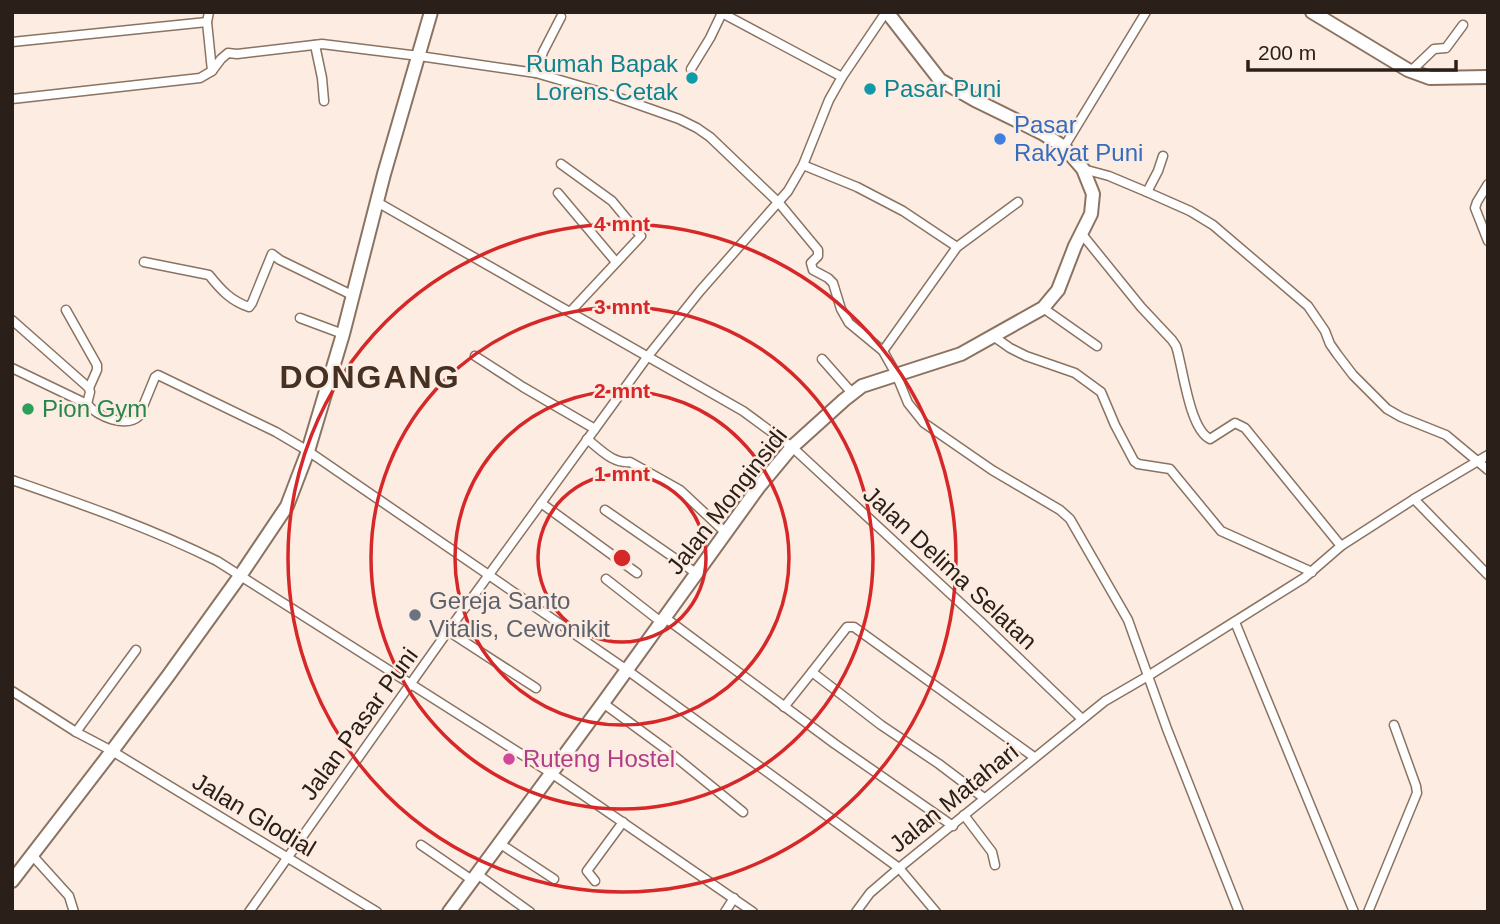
<svg xmlns="http://www.w3.org/2000/svg" width="1500" height="924" font-family="Helvetica,sans-serif">
<style>
.lines{fill:none;stroke-linecap:round;stroke-linejoin:round}
.street-casing{stroke:#8b7362;stroke-width:11}
.secondary-casing{stroke:#8b7362;stroke-width:16}
.street{stroke:#fff;stroke-width:8}
.secondary{stroke:#fff;stroke-width:12}
.ring{fill:none;stroke:#d62828;stroke-width:3.5}
.culture-dot{fill:#0f9aa8;stroke:#fdece1;stroke-width:2.5}
.shop-dot{fill:#3f7fe0;stroke:#fdece1;stroke-width:2.5}
.leisure-dot{fill:#2e9e5b;stroke:#fdece1;stroke-width:2.5}
.worship-dot{fill:#6b7280;stroke:#fdece1;stroke-width:2.5}
.hotel-dot{fill:#d1479c;stroke:#fdece1;stroke-width:2.5}
.labels{text-anchor:middle;stroke-width:5;stroke-linejoin:round;paint-order:stroke}
.culture-label{font-size:24px;fill:#0d838f;stroke:#fdece1;text-anchor:end}
.shop-label{font-size:24px;fill:#366cbe;stroke:#fdece1;text-anchor:start}
.leisure-label{font-size:24px;fill:#27864d;stroke:#fdece1;text-anchor:start}
.street-label{font-size:24px;fill:#2a2019;stroke:#fdece1}
.worship-label{font-size:24px;fill:#5b616d;stroke:#fdece1;text-anchor:start}
.hotel-label{font-size:24px;fill:#b23c85;stroke:#fdece1;text-anchor:start}
.district-label{font-size:32px;font-weight:bold;letter-spacing:2px;fill:#453021;stroke:#fdece1}
.centre{fill:#d62828;stroke:#fdece1;stroke-width:3.5}
.ring-label{font-size:21px;text-anchor:middle;font-weight:bold;fill:#d62828;stroke:#fdece1;stroke-width:5;stroke-linejoin:round;paint-order:stroke}
</style>
<rect width="100%" height="100%" fill="#fdece1"/>
<g class="lines">
<defs>
<g id="street">
<polyline points="720,12 842,77"/>
<polyline points="12,42 207,22"/>
<polyline points="315,45 322,78 324,101"/>
<polyline points="691,69 710,38 722,13"/>
<polyline points="212,71 221,59 228,53 237,54 322,44 419,56 536,73 611,95 679,119 697,128 710,137 779,203 818,250 818,256 811,263 813,270 828,278 833,283 841,309 849,323 883,351 896,374 908,403 924,423 992,470 1060,510 1070,519 1128,620 1167,729 1239,912"/>
<polyline points="1411,71 1434,49 1446,48 1463,25"/>
<polyline points="536,73 543,52 561,17"/>
<polyline points="12,99 200,78 212,71 207,22 209,12"/>
<polyline points="1064,147 1146,12"/>
<polyline points="561,164 612,201 641,236 571,311"/>
<polyline points="803,165 857,187 903,211 957,247"/>
<polyline points="1083,169 1109,176 1147,192 1190,211 1213,225 1308,306 1325,331 1330,344 1337,354 1353,375 1387,409 1401,417 1446,435 1488,470"/>
<polyline points="1488,184 1477,202 1475,208 1488,241"/>
<polyline points="1147,192 1158,171 1163,156"/>
<polyline points="558,193 616,262"/>
<polyline points="377,202 743,411 792,447 981,622 1082,719"/>
<path d="M1081,233L1141,307L1172,340L1176,346C1183,367 1189,429 1210,439L1235,423L1245,428L1341,546"/>
<path d="M144,262L209,275C221,290 231,301 249,307L252,303L272,254L280,260L354,296"/>
<polyline points="1043,308 1097,346"/>
<polyline points="66,310 97,365 97,370 89,388"/>
<polyline points="300,318 343,334"/>
<polyline points="12,320 89,388 90,392 87,404"/>
<polyline points="993,336 1010,348 1026,356 1075,373 1101,392 1115,425 1134,461 1138,464 1170,469 1221,531 1312,572"/>
<polyline points="883,351 957,247 1018,202"/>
<polyline points="475,356 523,387 595,429"/>
<polyline points="822,359 852,393"/>
<path d="M12,368L87,404C98,417 126,428 139,416L155,377L158,375L276,432L308,451L627,670L899,868L936,912"/>
<path d="M587,439C601,450 613,464 630,462L680,490L726,533"/>
<path d="M12,480C81,504 151,528 217,561L551,773L753,912"/>
<polyline points="1414,499 1488,575"/>
<polyline points="541,503 637,573"/>
<polyline points="605,510 696,573"/>
<polyline points="606,579 661,622"/>
<polyline points="664,617 835,744 953,826"/>
<polyline points="1235,622 1354,912"/>
<polyline points="448,631 536,688"/>
<polyline points="812,672 847,627 854,627 1034,757"/>
<polyline points="12,691 76,732 112,751 377,912"/>
<polyline points="603,703 667,750 743,812"/>
<polyline points="784,707 812,672 881,725 939,764 984,798"/>
<polyline points="76,732 136,650"/>
<polyline points="964,815 992,852 995,865"/>
<polyline points="499,843 554,879"/>
<polyline points="421,845 472,880"/>
<polyline points="32,855 69,896 74,912"/>
<polyline points="477,874 530,912"/>
<polyline points="595,881 587,871 623,822"/>
<polyline points="249,912 448,631 648,356 700,291 788,191 803,165 829,100 842,77 886,12"/>
<polyline points="725,912 734,898"/>
<polyline points="856,912 870,893 899,868 1105,701 1148,676 1304,578 1341,546 1414,499 1488,455"/>
<polyline points="1368,912 1417,793 1416,786 1394,725"/>
</g>
<g id="secondary">
<polyline points="1312,12 1408,70 1430,78 1488,77"/>
<polyline points="12,881 112,751 168,676 240,576 287,506 308,451 343,334 384,174 431,12"/>
<polyline points="449,912 603,703 758,488 792,447 844,400 862,386 961,354 1043,308 1058,290 1075,246 1091,214 1093,194 1083,169 1064,147 1042,133 975,100 940,80 887,12"/>
</g>
</defs>
<use href="#street" class="street-casing"/>
<use href="#secondary" class="secondary-casing"/>
<use href="#street" class="street"/>
<use href="#secondary" class="secondary"/>
</g>
<g class="ring">
<circle cx="622" cy="558" r="84"/>
<circle cx="622" cy="558" r="167"/>
<circle cx="622" cy="558" r="251"/>
<circle cx="622" cy="558" r="334"/>
</g>
<g class="culture-dot">
<circle cx="692" cy="78" r="7"/>
<circle cx="870" cy="89" r="7"/>
</g>
<circle class="shop-dot" cx="1000" cy="139" r="7"/>
<circle class="leisure-dot" cx="28" cy="409" r="7"/>
<circle class="worship-dot" cx="415" cy="615" r="7"/>
<circle class="hotel-dot" cx="509" cy="759" r="7"/>
<g class="labels">
<g class="culture-label">
<text x="678" y="72">Rumah Bapak<tspan x="678" dy="28">Lorens Cetak</tspan></text>
<text x="884" y="97" text-anchor="start">Pasar Puni</text>
</g>
<g class="shop-label">
<text x="1014" y="133">Pasar<tspan x="1014" dy="28">Rakyat Puni</tspan></text>
</g>
<g class="leisure-label">
<text x="42" y="417">Pion Gym</text>
</g>
<g class="street-label">
<text transform="translate(727 501) rotate(-52)" y="8">Jalan Monginsidi</text>
<text transform="translate(950 568) rotate(43)" y="8">Jalan Delima Selatan</text>
<text transform="translate(359 724) rotate(-54)" y="8">Jalan Pasar Puni</text>
<text transform="translate(954 798) rotate(-39)" y="8">Jalan Matahari</text>
<text transform="translate(254 815) rotate(31)" y="8">Jalan Glodial</text>
</g>
<g class="worship-label">
<text x="429" y="609">Gereja Santo<tspan x="429" dy="28">Vitalis, Cewonikit</tspan></text>
</g>
<g class="hotel-label">
<text x="523" y="767">Ruteng Hostel</text>
</g>
<g class="district-label">
<text x="370" y="388">DONGANG</text>
</g>
</g>
<circle cx="622" cy="558" r="10" class="centre"/>
<g class="ring-label">
<text x="622" y="231">4 mnt</text>
<text x="622" y="314">3 mnt</text>
<text x="622" y="398">2 mnt</text>
<text x="622" y="481">1 mnt</text>
</g>
<rect width="1500" height="924" fill="none" stroke="#2a2019" stroke-width="28"/>
<path d="M1248 60v10h208v-10" fill="none" stroke="#2a2019" stroke-width="3.5"/>
<text x="1258" y="60" font-size="21" fill="#2a2019" stroke="#fdece1" stroke-width="5" paint-order="stroke">200 m</text>
</svg>
